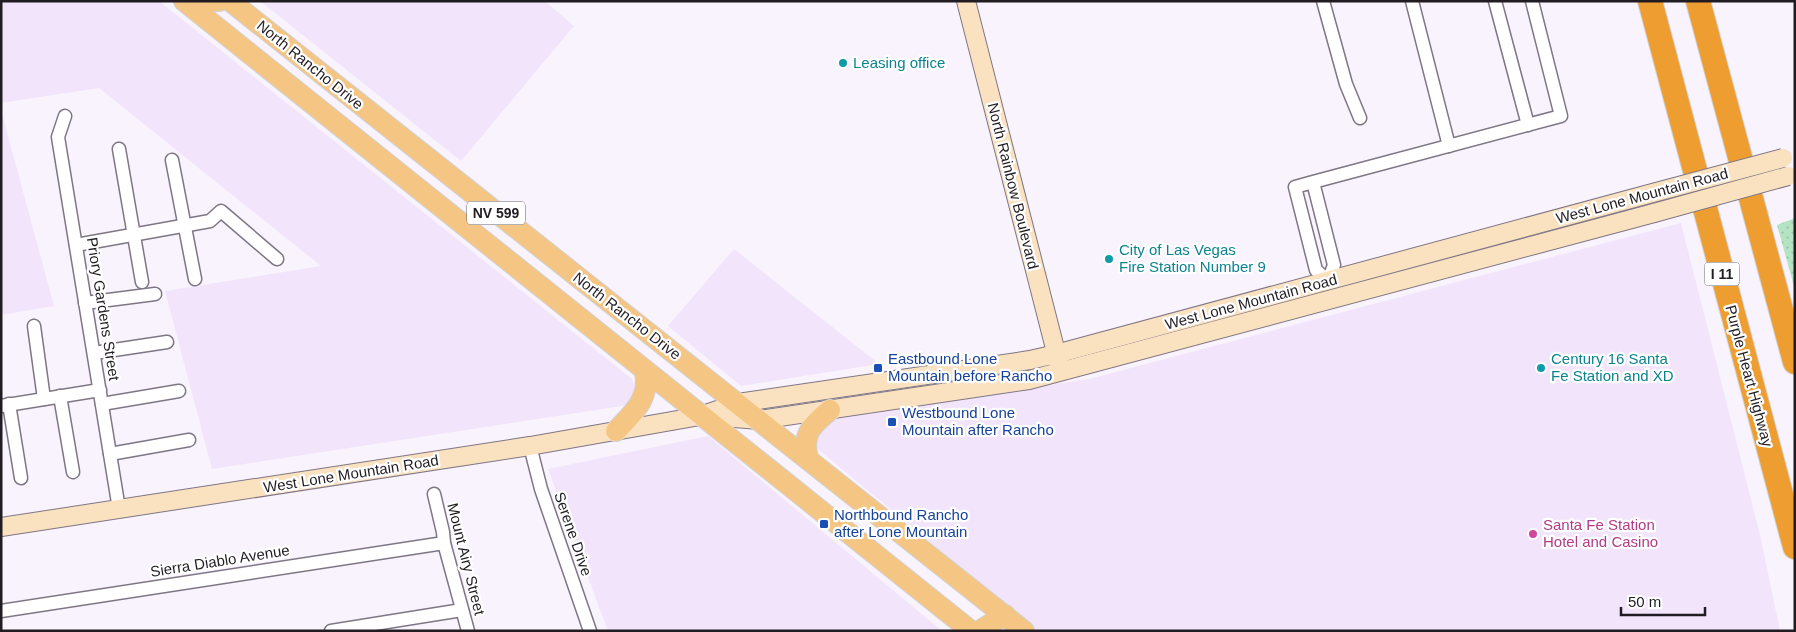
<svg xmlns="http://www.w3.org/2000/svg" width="1796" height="632" font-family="Helvetica,sans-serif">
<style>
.built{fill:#f2e5fb}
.green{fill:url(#green-dots)}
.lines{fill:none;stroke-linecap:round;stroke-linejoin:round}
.minor-casing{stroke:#7e7684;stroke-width:15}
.secondary-casing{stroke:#7e7684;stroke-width:20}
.primary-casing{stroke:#d2d2d3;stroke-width:22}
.motorway-casing{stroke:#d2d2d3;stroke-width:26}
.minor{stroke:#fff;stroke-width:12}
.secondary{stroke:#fae2c1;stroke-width:18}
.primary{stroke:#f5c583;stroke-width:20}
.motorway{stroke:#ee9e30;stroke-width:24}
.secondary-bridge-casing{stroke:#7e7684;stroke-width:20;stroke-linecap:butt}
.secondary-bridge{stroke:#fae2c1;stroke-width:18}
.culture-dot{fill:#0f9aa8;stroke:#fff;stroke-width:2}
.transit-dot{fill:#1a4fb4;stroke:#fff;stroke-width:2}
.hotel-dot{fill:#d1479c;stroke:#fff;stroke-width:2}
.labels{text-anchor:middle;stroke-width:4.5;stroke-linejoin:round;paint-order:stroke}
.shield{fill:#fff;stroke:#636064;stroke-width:1}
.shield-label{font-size:14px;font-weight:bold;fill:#201c22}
.culture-label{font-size:15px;fill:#0d838f;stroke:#fff;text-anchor:start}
.street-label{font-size:15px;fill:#201c22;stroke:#fff}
.transit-label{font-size:15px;fill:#164399;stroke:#fff;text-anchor:start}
.hotel-label{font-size:15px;fill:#b23c85;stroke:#fff;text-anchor:start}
</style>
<defs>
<pattern id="green-dots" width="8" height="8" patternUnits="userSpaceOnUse" patternTransform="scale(1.25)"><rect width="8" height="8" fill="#b4e4c2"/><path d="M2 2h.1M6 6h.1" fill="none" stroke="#9ac3a6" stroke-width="1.8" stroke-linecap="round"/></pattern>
</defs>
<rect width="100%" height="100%" fill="#f9f3fd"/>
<g class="built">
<polygon points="1,1 159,1 632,379 635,387 634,396 628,403 622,406 212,469 165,291 321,266 99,88 1,103"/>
<polygon points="260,1 545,1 574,26 461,161"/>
<polygon points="1,110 54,306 1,315"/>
<polygon points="1681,223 1761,539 1780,631 1038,631 814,446 818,436 835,416 1089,379"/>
<polygon points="734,249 879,364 741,386 668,326"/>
<polygon points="708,436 942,631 608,631 548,469"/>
</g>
<polygon class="green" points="1795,218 1795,290 1777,225"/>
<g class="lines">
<defs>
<g id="minor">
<polyline points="1323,1 1346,84 1360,118"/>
<polyline points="1412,1 1449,146"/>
<polyline points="1495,1 1528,125"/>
<polyline points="65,116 58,137 119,509"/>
<polyline points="119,149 142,282"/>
<polyline points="172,160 195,279"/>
<polyline points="1313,182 1334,265 1328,281 1316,270 1295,187 1313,182 1561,116 1532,1"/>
<polyline points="76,245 210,221 221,211 277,259"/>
<polyline points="85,303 155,294"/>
<polyline points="34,326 44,399"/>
<polyline points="94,353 167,342"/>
<polyline points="60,396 73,472"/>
<polyline points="9,404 21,478"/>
<polyline points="102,404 179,391"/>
<polyline points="1,406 100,390"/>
<polyline points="530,446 541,489 590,631"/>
<polyline points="110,454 189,440"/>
<polyline points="434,494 443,532 444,543 468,631"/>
<polyline points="1,611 444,543"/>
<polyline points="331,631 462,610"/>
</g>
<g id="secondary">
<polyline points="966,1 1059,364"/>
<polyline points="708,416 760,420 1029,380 1654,213"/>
<polyline points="1,527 530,446 700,416 738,403 1030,360 1056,354 1649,194"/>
</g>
<g id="primary">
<polyline points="184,1 971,631"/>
<polyline points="209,1 219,1"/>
<polyline points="230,1 1024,631"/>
<path d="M616,431C634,412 650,399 645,372"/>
<path d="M808,458C801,434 813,424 830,410"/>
<polyline points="979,631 1005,615"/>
</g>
<g id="motorway">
<polyline points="1650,1 1795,547"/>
<polyline points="1698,1 1795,362"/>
</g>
</defs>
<use href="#minor" class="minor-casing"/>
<use href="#secondary" class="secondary-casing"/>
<use href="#primary" class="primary-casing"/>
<use href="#motorway" class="motorway-casing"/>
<use href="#minor" class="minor"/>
<use href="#secondary" class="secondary"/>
<use href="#primary" class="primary"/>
<use href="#motorway" class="motorway"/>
<defs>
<g id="secondary-bridge">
<polyline points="1649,194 1783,158"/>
<polyline points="1654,213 1788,176"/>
</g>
</defs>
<use href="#secondary-bridge" class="secondary-bridge-casing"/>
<use href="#secondary-bridge" class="secondary-bridge"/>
</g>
<g class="culture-dot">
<circle cx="843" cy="63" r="5"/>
<circle cx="1109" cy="259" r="5"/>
<circle cx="1541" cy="368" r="5"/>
</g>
<g class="transit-dot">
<rect x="873" y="363" width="10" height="10" rx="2.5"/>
<rect x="887" y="417" width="10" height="10" rx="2.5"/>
<rect x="819" y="519" width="10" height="10" rx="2.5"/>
</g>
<circle class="hotel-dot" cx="1533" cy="534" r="5"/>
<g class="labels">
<g class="shield">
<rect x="467" y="201.5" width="58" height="23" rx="4"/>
<rect x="1704.5" y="262.5" width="35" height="23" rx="4"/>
</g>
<g class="shield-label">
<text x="496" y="218">NV 599</text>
<text x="1722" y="279">I 11</text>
</g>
<g class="culture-label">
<text x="853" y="68">Leasing office</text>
<text x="1119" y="255">City of Las Vegas<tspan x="1119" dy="17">Fire Station Number 9</tspan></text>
<text x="1551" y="364">Century 16 Santa<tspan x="1551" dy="17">Fe Station and XD</tspan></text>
</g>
<g class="street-label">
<text transform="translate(310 65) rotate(39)" y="5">North Rancho Drive</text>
<text transform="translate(1013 186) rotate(76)" y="5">North Rainbow Boulevard</text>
<text transform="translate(1642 196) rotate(-15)" y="5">West Lone Mountain Road</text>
<text transform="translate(1251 302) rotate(-15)" y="5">West Lone Mountain Road</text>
<text transform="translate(103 309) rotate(81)" y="5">Priory Gardens Street</text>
<text transform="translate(627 316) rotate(38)" y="5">North Rancho Drive</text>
<text transform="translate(1749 376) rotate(75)" y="5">Purple Heart Highway</text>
<text transform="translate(351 474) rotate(-9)" y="5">West Lone Mountain Road</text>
<text transform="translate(573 534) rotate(71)" y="5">Serene Drive</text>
<text transform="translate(466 559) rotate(76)" y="5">Mount Airy Street</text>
<text transform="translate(220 561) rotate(-9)" y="5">Sierra Diablo Avenue</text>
</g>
<g class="transit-label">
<text x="888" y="364">Eastbound Lone<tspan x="888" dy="17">Mountain before Rancho</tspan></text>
<text x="902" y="418">Westbound Lone<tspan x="902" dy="17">Mountain after Rancho</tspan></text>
<text x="834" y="520">Northbound Rancho<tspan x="834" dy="17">after Lone Mountain</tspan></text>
</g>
<g class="hotel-label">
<text x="1543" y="530">Santa Fe Station<tspan x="1543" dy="17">Hotel and Casino</tspan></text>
</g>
</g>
<rect width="1796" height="632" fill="none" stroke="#201c22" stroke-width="5"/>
<path d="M1621 607v8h84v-8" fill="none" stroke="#201c22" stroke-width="2.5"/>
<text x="1628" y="607" font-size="15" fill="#201c22" stroke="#ffffff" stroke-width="4" paint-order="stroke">50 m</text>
</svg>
